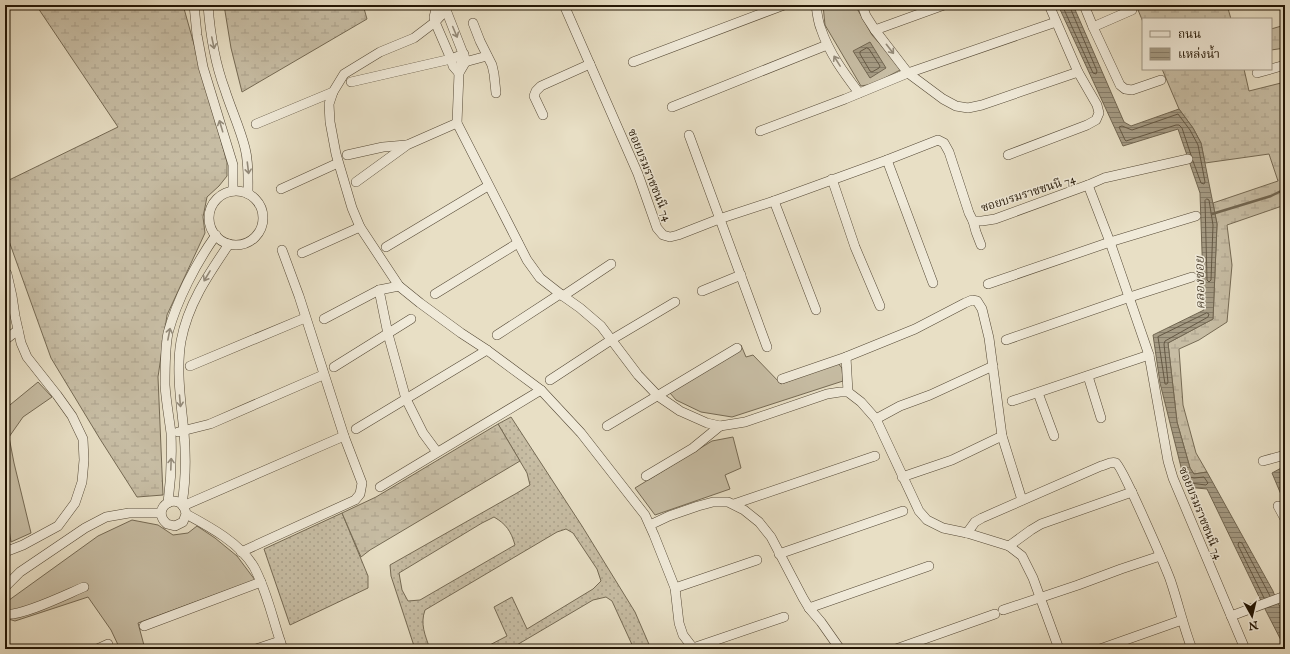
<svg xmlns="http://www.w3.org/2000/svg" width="1290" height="654" font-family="'IM FELL English','Noto Serif Thai',serif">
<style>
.grass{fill:url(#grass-dots);stroke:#756a54;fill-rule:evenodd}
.wetland{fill:url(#wetland-marsh);stroke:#756a54}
.garden{fill:#c7bda4;stroke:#756a54}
.water{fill:url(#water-rules);stroke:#716651}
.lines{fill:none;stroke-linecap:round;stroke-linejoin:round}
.shore{stroke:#645844;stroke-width:1}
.stream{stroke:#716651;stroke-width:2.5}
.street-casing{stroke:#544835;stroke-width:10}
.street{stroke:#f0ead9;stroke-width:9}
.oneway{stroke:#948b7a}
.labels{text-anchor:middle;stroke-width:3;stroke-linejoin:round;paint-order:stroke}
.street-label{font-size:12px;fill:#231605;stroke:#f0ead9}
.water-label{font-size:13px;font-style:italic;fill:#574b38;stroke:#f0ead9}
</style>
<defs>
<pattern id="grass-dots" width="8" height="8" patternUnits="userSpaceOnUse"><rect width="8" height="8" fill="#c7bda4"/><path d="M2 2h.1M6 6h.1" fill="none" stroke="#aba28c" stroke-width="1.8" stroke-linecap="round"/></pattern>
<pattern id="wetland-marsh" width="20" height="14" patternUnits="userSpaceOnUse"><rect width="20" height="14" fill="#c7bda4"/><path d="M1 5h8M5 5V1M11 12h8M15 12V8" fill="none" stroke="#aba28c"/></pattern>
<pattern id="water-rules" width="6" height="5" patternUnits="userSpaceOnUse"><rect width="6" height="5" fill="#a59b84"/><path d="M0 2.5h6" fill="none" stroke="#867d6a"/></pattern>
</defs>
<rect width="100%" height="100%" fill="#e8dfc5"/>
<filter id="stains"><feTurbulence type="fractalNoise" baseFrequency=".005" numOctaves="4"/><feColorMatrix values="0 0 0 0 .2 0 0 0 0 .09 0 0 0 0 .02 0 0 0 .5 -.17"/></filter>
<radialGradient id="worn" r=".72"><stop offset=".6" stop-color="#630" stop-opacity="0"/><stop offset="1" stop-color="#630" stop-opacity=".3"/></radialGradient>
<g class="grass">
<path d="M511,417L582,526L635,612L651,649H634L612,601L606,597L593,600L510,649H482L507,636L494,607L512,597L527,629L593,589L601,581L597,569L573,533L566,529L557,532L425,610C420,624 425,635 430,649H415L391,576L390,565L517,493L530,485L527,473L498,424ZM494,517C506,524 511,531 515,545L420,600L408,601L402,590L399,573L482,523Z"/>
<polygon points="342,513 368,576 368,588 290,625 264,549"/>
</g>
<g class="wetland">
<polygon points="36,5 183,5 227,162 227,176 219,186 207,197 203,217 205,233 167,315 158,377 163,495 137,497 100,439 51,358 5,230 5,182 118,127"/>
<polygon points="224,5 363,5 367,19 242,92 231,48"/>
<polygon points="1136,5 1227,5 1231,19 1143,19 1143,22"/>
<polygon points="1285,25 1285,48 1271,50 1271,29"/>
<polygon points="1162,69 1244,69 1249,91 1285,82 1285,205 1227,225 1232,265 1227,322 1199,340 1179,349 1183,405 1196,453 1207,472 1194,474 1190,468 1177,422 1168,343 1213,319 1217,224 1213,203 1278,181 1269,154 1205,163 1201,143 1193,128 1179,109"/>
<polygon points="498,424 520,461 370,550 361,557 342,513 376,497"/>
</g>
<g class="garden">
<polygon points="823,5 855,5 872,35 902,69 873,84 861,86 825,25"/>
<polygon points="741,345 746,357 753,355 781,384 838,363 842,368 843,381 732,417 701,412 676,400 670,393"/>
<polygon points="38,382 52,397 23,417 9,437 14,463 31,533 11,542 5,504 5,409"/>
<polygon points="733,437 741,468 725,475 730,489 655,515 635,488 712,441"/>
<polygon points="132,520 158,525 173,535 188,533 197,526 215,538 237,556 255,580 138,623 145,649 120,649 111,630 88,597 15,621 5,618 5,603 98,536"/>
</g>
<g class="water">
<polygon points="1058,5 1073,5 1124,122 1131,126 1179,109 1193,128 1201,143 1217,224 1213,319 1168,343 1177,422 1190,468 1194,474 1207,472 1273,591 1277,602 1285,614 1285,648 1265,609 1207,489 1186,487 1160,383 1153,335 1204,310 1200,193 1178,129 1123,146"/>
<polygon points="870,42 886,68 870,78 853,51"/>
<polygon points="1285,466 1285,504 1272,473"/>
</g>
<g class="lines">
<g class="shore">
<polyline points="1062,5 1093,73 1096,74 1097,71 1069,5"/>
<polygon points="867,48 869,49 880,66 879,68 872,72 870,71 860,54 860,52"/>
<polyline points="1191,155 1182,128 1179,125 1176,125 1126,141 1125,140 1119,127 1122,126 1132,130 1178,114 1190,130 1198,145 1205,182 1204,184 1201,183 1193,161"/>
<polygon points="1207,199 1209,200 1213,225 1211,280 1209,282 1207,280 1205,201"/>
<polygon points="1207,313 1209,314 1208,317 1165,341 1164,344 1168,382 1167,384 1165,384 1158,337"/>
<polygon points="1190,477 1194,478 1204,477 1208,483 1206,485 1190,483 1188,479"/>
<polyline points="1264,598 1238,545 1239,542 1242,543 1270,596"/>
</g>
<polyline class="stream" points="1212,214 1271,196 1285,189"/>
<defs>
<g id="street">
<polyline points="194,5 197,35 203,67 233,165 233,191"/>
<path d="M208,5C210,33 215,63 225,90C231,109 240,128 245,148C249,163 248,178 248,194"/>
<polyline points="437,5 434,17 435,22 451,59 453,66 459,73"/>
<polyline points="447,5 446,10 435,22 414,38 380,52 344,74 333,92 329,104 330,122 336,154 352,208 360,227 399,286 420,303 461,333 487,350 541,390 581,433 620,483 645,515 654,535 675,588 679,623 683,635 693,648 695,649"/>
<polyline points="564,5 638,174 657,228 663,235 670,237 678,235 719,219 774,201 887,160 938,140 944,143 949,152 969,213 973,221 982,221 995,219 1088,185 1110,242 1149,355 1168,461 1173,478 1245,649"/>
<path d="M816,5C817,13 818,22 821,29C829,53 844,73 859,93"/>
<polyline points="862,5 866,16 875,30 908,73 943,99 956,106 968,108 982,105 1078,72"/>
<polyline points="1084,5 1093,27 1120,85 1125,89 1132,90 1161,80"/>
<polyline points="446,10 466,61 459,73 457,123 527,260 540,278 563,296 580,308 601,326 638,375 658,396 680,411 707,423 720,426 745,422 827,394 840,392 848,392 861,402 876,419 919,511 927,520 943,528 967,533 1009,546 1022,556 1033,578 1059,649"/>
<polyline points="473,23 480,41 492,65 494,74 496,93"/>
<polyline points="1093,27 1132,10"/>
<polyline points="875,30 944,5"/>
<polyline points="633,62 784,5"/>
<polyline points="461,63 487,56"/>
<polyline points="1257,73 1285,65"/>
<polyline points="351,82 451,59 464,54"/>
<polyline points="672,107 827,45"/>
<polyline points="543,115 534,96 536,91 541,86 590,64"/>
<polyline points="256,124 333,92"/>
<polyline points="760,131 845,99 908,73 1056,22"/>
<polyline points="689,135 767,347"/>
<polyline points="347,155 383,147 406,145"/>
<polyline points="1008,155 1087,125 1096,120 1099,113 1097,105 1078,72 1049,5"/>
<polyline points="887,160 933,283"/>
<polyline points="832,179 855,247 880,306"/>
<polyline points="356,182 407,145 457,123"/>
<polyline points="1088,185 1104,178 1188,159"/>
<polyline points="281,189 338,163"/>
<circle cx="236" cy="218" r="27"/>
<polyline points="774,201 816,310"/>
<polyline points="973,221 976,232 981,245"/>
<polyline points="386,247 488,186"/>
<polyline points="282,250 299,296 344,436"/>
<polyline points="302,253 360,227"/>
<polyline points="5,271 7,274 12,296 15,316 21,343 27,357 57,395 72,416 83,439 84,460 82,482 75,503 58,526 23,545 5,552"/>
<polyline points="988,284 1110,242 1196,216"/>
<polyline points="379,290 388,334 406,399 423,433 437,452"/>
<polyline points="702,291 741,275"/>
<polyline points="435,294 518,243"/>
<polyline points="563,296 611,264"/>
<polyline points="324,319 379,290 399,286"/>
<polyline points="497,335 560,294"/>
<polyline points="5,340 18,330"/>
<polyline points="1006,340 1130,297 1192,277"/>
<polyline points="846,357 848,392"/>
<polyline points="190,366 305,318"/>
<polyline points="334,367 411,319"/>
<polyline points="1088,376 1101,418"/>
<polyline points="782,379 846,357 915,329 965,303 972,300 977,301 982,309 989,338 1002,436 1022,500"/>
<polyline points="550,380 611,340 675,302"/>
<polyline points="1038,393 1054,436"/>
<polyline points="1012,401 1149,355"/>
<polyline points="876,419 900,406 930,395 993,366"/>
<polyline points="607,426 737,348"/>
<polyline points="356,429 487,350"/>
<polyline points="178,432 210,424 323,375"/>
<polyline points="1263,461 1285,455"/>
<polyline points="646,476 693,448 720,426"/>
<polyline points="902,477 952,460 1002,436"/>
<polyline points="380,487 541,390"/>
<path d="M168,503C171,480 172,456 171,433C169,417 166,401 165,385C165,370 165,348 168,333C177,300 196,263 216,235"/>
<path d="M182,504C186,480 186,456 184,432C181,403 176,370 181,341C188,304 208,275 229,244"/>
<polyline points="734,504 875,456"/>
<polyline points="183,506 344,436 362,483 360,494 355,500 241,552"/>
<polyline points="1278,506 1285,519"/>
<path d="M186,514L183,522L175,526L167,524C148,507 182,488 186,514C210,527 240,543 254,567C268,593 273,622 283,649"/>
<polyline points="650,525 669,516 698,506 713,502 728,502 744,510 759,522 771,537 803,598 809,608 821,622 840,649"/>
<path d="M967,533L975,522L982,518L1101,466C1106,465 1111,461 1116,463C1122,466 1165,566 1170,579C1178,602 1183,626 1192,649"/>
<polyline points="1009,546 1031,530 1041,524 1132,492"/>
<polyline points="779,554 903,511"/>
<polyline points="5,587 20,572 85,528 106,517 129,513 161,513"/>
<polyline points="675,588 757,560"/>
<polyline points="809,608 929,566"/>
<polyline points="1003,610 1078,585 1121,569 1160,556"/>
<path d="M5,614C21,617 67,594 84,587"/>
<polyline points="1231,616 1285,596"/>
<polyline points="144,626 261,582"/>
<polyline points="693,648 784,617"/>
<polyline points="97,649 108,644"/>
<polyline points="256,649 280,641"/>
<polyline points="896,649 995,614"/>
<polyline points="1100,649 1182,620"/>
</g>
</defs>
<use href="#street" class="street-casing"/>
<use href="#street" class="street"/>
</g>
<defs><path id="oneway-shaft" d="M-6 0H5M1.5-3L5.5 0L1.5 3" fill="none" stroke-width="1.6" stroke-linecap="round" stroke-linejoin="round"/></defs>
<g class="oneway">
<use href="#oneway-shaft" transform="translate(455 32) rotate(67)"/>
<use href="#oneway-shaft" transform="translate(213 43) rotate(78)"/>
<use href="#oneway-shaft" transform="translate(890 49) rotate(52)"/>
<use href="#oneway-shaft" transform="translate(837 61) rotate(-122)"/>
<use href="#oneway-shaft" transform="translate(221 126) rotate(-107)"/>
<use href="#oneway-shaft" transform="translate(248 168) rotate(83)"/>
<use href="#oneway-shaft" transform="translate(207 276) rotate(121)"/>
<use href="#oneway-shaft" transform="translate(169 334) rotate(-79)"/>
<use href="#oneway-shaft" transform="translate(180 401) rotate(85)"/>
<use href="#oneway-shaft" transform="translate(171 464) rotate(-88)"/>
</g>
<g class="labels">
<g class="street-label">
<text transform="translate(650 175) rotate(68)" y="4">ซอยบรมราชชนนี 74</text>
<text transform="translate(1028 193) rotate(-18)" y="4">ซอยบรมราชชนนี 74</text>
<text transform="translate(1201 513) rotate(68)" y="4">ซอยบรมราชชนนี 74</text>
</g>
<g class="water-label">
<text transform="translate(1199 283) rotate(-91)" y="5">คลองซอย</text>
</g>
</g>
<rect width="1290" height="654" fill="none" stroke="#e8dfc5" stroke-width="20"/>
<rect x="6" y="6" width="1278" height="642" fill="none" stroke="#231605" stroke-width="2"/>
<rect x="10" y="10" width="1270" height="634" fill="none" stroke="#231605"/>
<rect x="1142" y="18" width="130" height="52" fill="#f0ead9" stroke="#9e9584"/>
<rect x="1150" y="31" width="20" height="6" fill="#f0ead9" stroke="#9e9584"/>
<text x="1178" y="38" font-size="12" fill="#231605">ถนน</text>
<rect x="1150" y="48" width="20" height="12" fill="url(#water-rules)" stroke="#9e9584"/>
<text x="1178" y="58" font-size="12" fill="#231605">แหล่งน้ำ</text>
<g transform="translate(1252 616) rotate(172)" stroke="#f0ead9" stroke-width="3" paint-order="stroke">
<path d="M0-3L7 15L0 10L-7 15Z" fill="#231605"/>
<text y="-6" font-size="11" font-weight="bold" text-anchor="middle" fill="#231605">N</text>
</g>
<rect width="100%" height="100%" filter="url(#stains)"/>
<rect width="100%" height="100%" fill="url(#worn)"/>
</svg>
